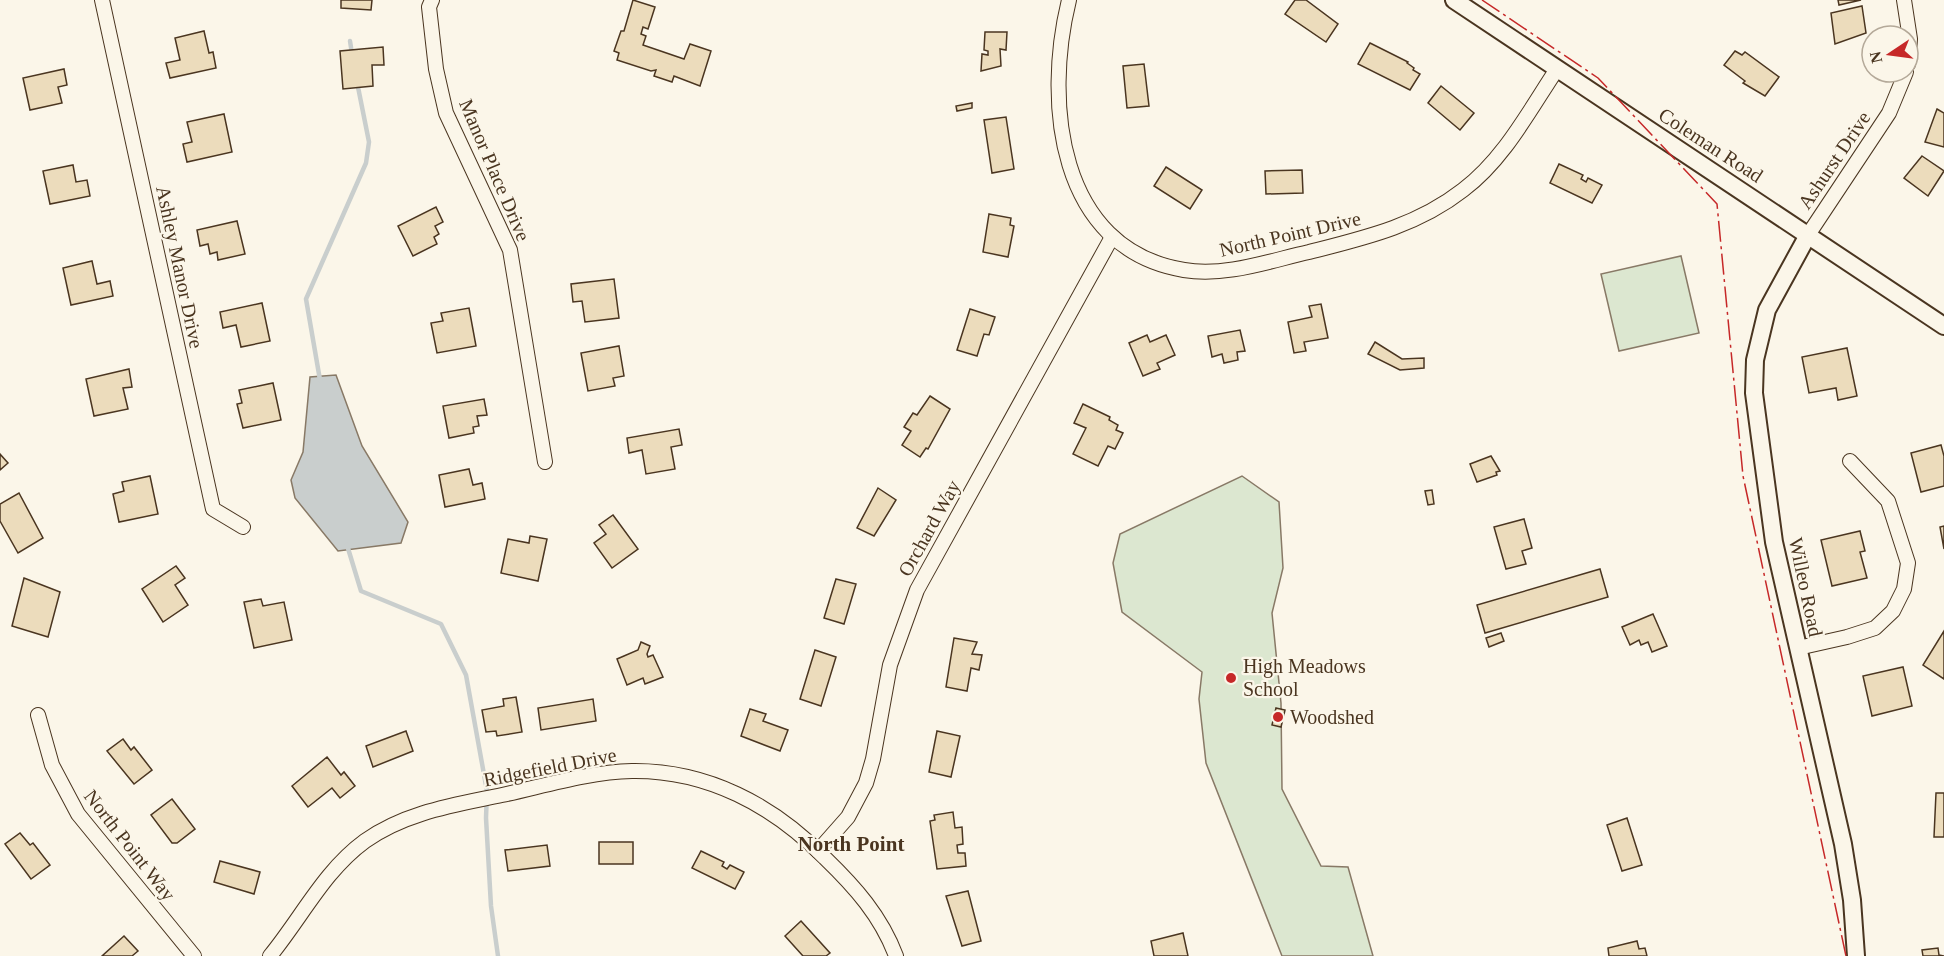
<svg xmlns="http://www.w3.org/2000/svg" width="1944" height="956" font-family="Georgia,serif">
<style>
.green{fill:#dce7d0;stroke:#887966;stroke-width:1.5}
.water{fill:#c9cecd;stroke:#887966;stroke-width:1.5}
.lines{fill:none;stroke-linecap:round;stroke-linejoin:round}
.stream{stroke:#c9cecd;stroke-width:4.5}
.building{fill:#ecdcbc;stroke:#4a3520;stroke-width:1.5}
.minor-casing{stroke:#4a3520;stroke-width:16}
.tertiary-casing{stroke:#4a3520;stroke-width:20}
.minor{stroke:#fbf6e9;stroke-width:14}
.tertiary{stroke:#fbf6e9;stroke-width:16}
.power{stroke:#c62828;stroke-width:1.5;stroke-dasharray:21 4.5 3 4.5;stroke-linecap:butt}
.poi-dot{fill:#c62828;stroke:#fbf6e9;stroke-width:2}
.labels{text-anchor:middle;stroke-width:4.5;stroke-linejoin:round;paint-order:stroke}
.street-label{font-size:20px;fill:#4a3520;stroke:#fbf6e9}
.poi-label{font-size:20px;fill:#4a3520;stroke:#fbf6e9;text-anchor:start}
.neighbourhood-label{font-size:21px;font-weight:bold;fill:#4a3520;stroke:#fbf6e9}
</style>
<rect width="100%" height="100%" fill="#fbf6e9"/>
<g class="green">
<polygon points="1681,256 1699,333 1619,351 1601,274"/>
<polygon points="1242,476 1279,502 1283,568 1272,613 1281,703 1282,789 1321,866 1348,867 1373,956 1282,956 1206,763 1199,699 1202,672 1122,612 1113,563 1120,534"/>
</g>
<polygon class="water" points="336,375 362,446 408,522 401,543 338,551 295,498 291,480 303,452 310,377"/>
<g class="lines">
<g class="stream">
<polyline points="350,41 352,54"/>
<polyline points="320,380 306,299 366,163 369,142 357,82"/>
<polyline points="347,545 361,591 441,624 466,675 487,791 486,818 491,906 498,956"/>
</g>
</g>
<g class="building">
<polygon points="341,0 372,0 371,10 341,8"/>
<polygon points="633,0 655,7 648,29 643,27 641,34 646,36 643,45 684,59 690,44 711,51 700,86 674,76 672,82 654,76 656,70 651,71 617,60 619,53 614,51 621,31 624,31"/>
<polygon points="1295,0 1306,0 1338,24 1326,42 1285,14"/>
<polygon points="1838,0 1861,0 1839,5"/>
<polygon points="1862,6 1866,33 1835,44 1831,13"/>
<polygon points="204,31 209,53 213,52 216,68 170,78 166,63 180,60 175,38"/>
<polygon points="985,32 1007,32 1006,50 1000,49 1001,66 981,71 982,54 988,55 988,51 984,50"/>
<polygon points="1370,43 1408,62 1407,63 1414,68 1413,70 1420,74 1410,90 1358,64"/>
<polygon points="383,47 384,65 372,65 373,86 343,89 340,51"/>
<polygon points="1735,51 1742,55 1745,52 1779,77 1765,96 1743,83 1745,81 1724,65"/>
<polygon points="1144,64 1149,106 1127,108 1123,66"/>
<polygon points="64,69 67,85 58,87 62,103 30,110 23,78"/>
<polygon points="1441,86 1474,113 1460,130 1428,103"/>
<polygon points="972,103 972,108 957,111 956,106"/>
<polygon points="1937,109 1944,113 1944,147 1925,142"/>
<polygon points="224,114 232,152 187,162 183,144 192,142 187,122"/>
<polygon points="1006,117 1014,169 992,173 984,120"/>
<polygon points="1922,156 1944,171 1928,196 1904,178"/>
<polygon points="1559,164 1583,175 1581,179 1586,182 1588,178 1602,185 1592,203 1550,183"/>
<polygon points="73,165 76,182 87,180 90,196 50,204 43,171"/>
<polygon points="1166,167 1202,190 1190,209 1154,186"/>
<polygon points="1302,170 1303,193 1266,194 1265,171"/>
<polygon points="436,207 443,222 435,226 439,234 434,237 437,244 413,256 398,226"/>
<polygon points="989,214 1011,218 1010,225 1014,226 1008,257 983,252"/>
<polygon points="237,221 245,254 218,260 217,252 210,254 208,244 200,246 197,230"/>
<polygon points="92,261 97,284 110,281 113,296 71,305 63,268"/>
<polygon points="614,279 619,318 585,322 582,301 573,302 571,284"/>
<polygon points="262,303 270,341 241,347 236,325 223,328 220,312"/>
<polygon points="1321,304 1328,338 1304,342 1306,351 1294,353 1288,322 1312,317 1309,306"/>
<polygon points="469,308 476,346 437,353 431,323 443,321 441,313"/>
<polygon points="970,309 995,317 989,335 984,334 977,356 957,350"/>
<polygon points="1240,330 1245,351 1237,352 1238,360 1224,363 1222,354 1212,357 1208,336"/>
<polygon points="1147,335 1150,342 1166,335 1175,355 1157,363 1160,369 1143,376 1129,343"/>
<polygon points="1375,342 1402,359 1424,358 1424,368 1400,370 1368,354"/>
<polygon points="619,346 624,376 613,378 615,386 588,391 581,353"/>
<polygon points="1847,348 1857,396 1838,400 1836,388 1809,393 1802,357"/>
<polygon points="129,369 132,387 123,388 128,409 94,416 86,379"/>
<polygon points="273,383 281,420 243,428 237,404 242,403 239,390"/>
<polygon points="930,396 950,409 928,449 926,448 920,457 902,445 911,431 904,427 913,413 917,415"/>
<polygon points="484,399 487,415 477,416 479,426 473,427 474,433 449,438 443,406"/>
<polygon points="1083,404 1110,417 1109,420 1118,425 1116,430 1123,433 1115,449 1108,446 1098,466 1073,454 1086,428 1074,423"/>
<polygon points="679,429 682,445 671,447 675,469 646,474 642,450 629,453 627,438"/>
<polygon points="1941,445 1944,456 1944,486 1921,492 1911,453"/>
<polygon points="0,454 8,463 0,470"/>
<polygon points="1491,456 1500,471 1496,472 1497,475 1477,482 1470,464"/>
<polygon points="469,469 473,485 482,483 485,499 445,507 439,475"/>
<polygon points="150,476 158,514 119,522 113,494 124,491 122,482"/>
<polygon points="878,488 896,500 874,536 857,528"/>
<polygon points="1432,490 1434,504 1428,505 1425,491"/>
<polygon points="19,493 43,538 18,553 0,521 0,504"/>
<polygon points="613,515 638,549 612,568 594,543 606,534 599,525"/>
<polygon points="1524,519 1532,548 1522,551 1526,564 1506,569 1494,527"/>
<polygon points="1944,526 1944,549 1940,527"/>
<polygon points="1860,531 1865,551 1860,552 1867,578 1832,586 1821,540"/>
<polygon points="530,536 547,539 538,581 501,573 508,539 529,543"/>
<polygon points="176,566 185,578 175,585 188,605 163,622 142,589"/>
<polygon points="1600,569 1608,597 1485,633 1477,605"/>
<polygon points="24,578 60,592 48,637 12,626"/>
<polygon points="836,579 856,584 844,624 824,618"/>
<polygon points="261,599 263,606 284,602 292,640 254,648 244,602"/>
<polygon points="1653,614 1667,646 1652,652 1648,642 1641,645 1639,640 1630,645 1622,627"/>
<polygon points="1944,631 1944,679 1923,665"/>
<polygon points="1501,633 1504,641 1489,647 1486,638"/>
<polygon points="954,638 977,642 972,654 982,655 979,670 971,668 967,691 946,687"/>
<polygon points="641,642 650,646 647,654 648,657 653,655 663,677 645,684 643,678 627,685 617,659 638,650"/>
<polygon points="815,650 836,657 821,706 800,699"/>
<polygon points="1903,667 1912,706 1872,716 1863,676"/>
<polygon points="516,697 522,732 497,736 496,731 486,732 482,710 504,706 503,699"/>
<polygon points="593,699 596,721 541,730 538,708"/>
<polygon points="1276,708 1285,710 1281,727 1272,725"/>
<polygon points="750,709 766,714 763,721 788,730 780,751 741,736"/>
<polygon points="406,731 413,751 373,767 366,746"/>
<polygon points="937,731 960,736 951,777 929,772"/>
<polygon points="123,739 131,750 134,747 152,770 134,784 107,751"/>
<polygon points="327,757 341,775 344,772 355,786 340,798 332,788 308,807 292,786"/>
<polygon points="1936,793 1944,793 1944,837 1934,837"/>
<polygon points="172,799 195,829 177,843 172,843 151,815"/>
<polygon points="953,812 955,828 962,827 963,844 957,845 958,853 965,853 966,866 937,869 930,821 935,820 934,815"/>
<polygon points="1627,818 1642,865 1622,871 1607,825"/>
<polygon points="20,833 30,845 33,843 50,865 31,879 5,844"/>
<rect x="599" y="842" width="34" height="22"/>
<polygon points="547,845 550,866 508,871 505,850"/>
<polygon points="701,851 724,862 722,866 727,869 730,865 744,872 735,889 692,868"/>
<polygon points="220,861 260,872 254,894 214,882"/>
<polygon points="968,891 981,941 962,946 946,896"/>
<polygon points="801,921 830,953 826,956 803,956 785,936"/>
<polygon points="1183,933 1188,956 1154,956 1151,941"/>
<polygon points="124,936 138,951 132,956 102,956"/>
<polygon points="1637,941 1639,949 1645,948 1647,956 1609,956 1608,948"/>
<polygon points="1938,948 1939,955 1944,956 1923,956 1922,950"/>
</g>
<g class="lines">
<defs>
<g id="minor">
<polyline points="102,0 213,509 243,527"/>
<polyline points="432,0 429,7 436,69 446,113 510,250 545,462"/>
<path d="M1069,0C1044,101 1057,249 1184,270C1225,277 1269,261 1309,252C1364,238 1417,226 1463,190C1504,159 1529,111 1557,69"/>
<polyline points="1904,0 1910,39 1908,64"/>
<polyline points="1808,235 1889,113 1906,72"/>
<polyline points="1798,648 1847,637 1875,628 1893,611 1904,589 1908,563 1888,501 1850,461"/>
<polyline points="38,715 52,765 78,814 194,956"/>
<polyline points="818,851 848,817 866,783 873,759 890,665 917,590 1112,237"/>
<path d="M270,956C302,917 324,871 365,841C406,812 455,805 502,795C544,786 588,772 632,771C707,770 773,805 825,858C855,887 881,916 896,956"/>
</g>
<g id="tertiary">
<polyline points="1454,0 1944,326"/>
<polyline points="1808,235 1767,310 1755,360 1754,393 1774,542 1843,844 1852,900 1856,956"/>
</g>
</defs>
<use href="#minor" class="minor-casing"/>
<use href="#tertiary" class="tertiary-casing"/>
<use href="#minor" class="minor"/>
<use href="#tertiary" class="tertiary"/>
<polyline class="power" points="1482,0 1598,78 1717,204 1743,476 1846,956"/>
</g>
<g class="poi-dot">
<circle cx="1231" cy="678" r="6"/>
<circle cx="1278" cy="717" r="6"/>
</g>
<g class="labels">
<g class="street-label">
<text transform="translate(1711 145) rotate(33)" y="7">Coleman Road</text>
<text transform="translate(1834 160) rotate(-56)" y="7">Ashurst Drive</text>
<text transform="translate(495 170) rotate(67)" y="7">Manor Place Drive</text>
<text transform="translate(1290 234) rotate(-13)" y="7">North Point Drive</text>
<text transform="translate(180 267) rotate(78)" y="7">Ashley Manor Drive</text>
<text transform="translate(929 528) rotate(-61)" y="7">Orchard Way</text>
<text transform="translate(1806 587) rotate(78)" y="7">Willeo Road</text>
<text transform="translate(550 767) rotate(-11)" y="7">Ridgefield Drive</text>
<text transform="translate(130 845) rotate(52)" y="7">North Point Way</text>
</g>
<g class="poi-label">
<text x="1243" y="673">High Meadows<tspan x="1243" dy="23">School</tspan></text>
<text x="1290" y="724">Woodshed</text>
</g>
<g class="neighbourhood-label">
<text x="851" y="851">North Point</text>
</g>
</g>
<g transform="translate(1890 54) rotate(257)"><circle r="28" fill="#fbf6e9" stroke="#b4a999" stroke-width="1.5"/>
<path d="M0-4.5L10 22L0 15L-10 22Z" fill="#c62828"/>
<text y="-9" font-size="16" font-weight="bold" text-anchor="middle" fill="#4a3520">N</text>
</g>
</svg>
